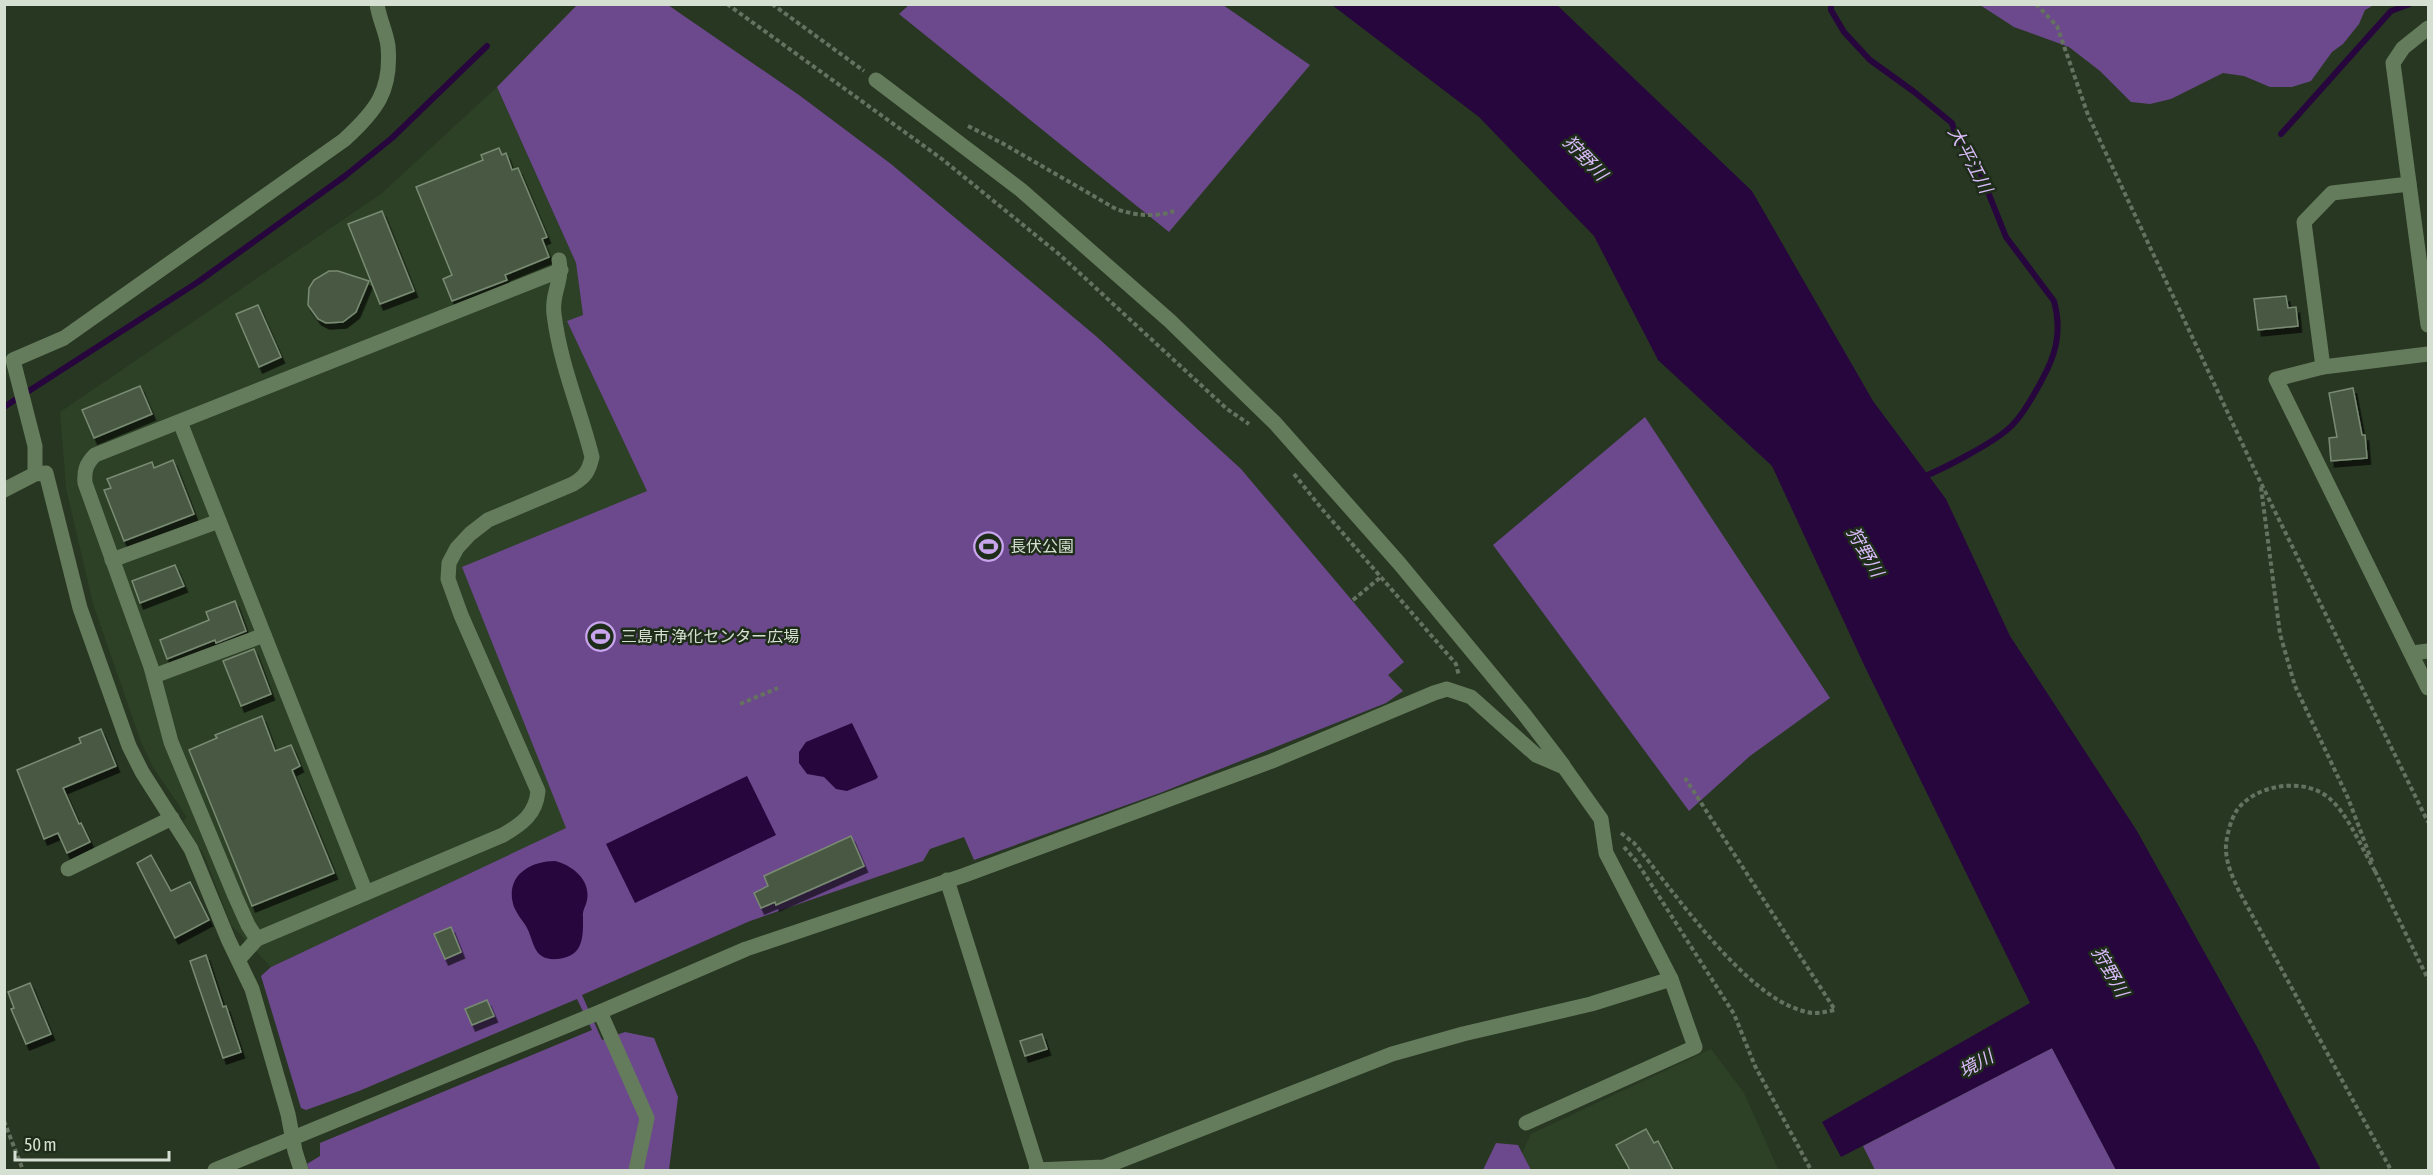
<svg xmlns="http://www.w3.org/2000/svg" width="2433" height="1175" font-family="'Asap Condensed','Noto Sans JP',sans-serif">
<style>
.built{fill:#2d4126}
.green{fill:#6c498c}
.water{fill:#27063d}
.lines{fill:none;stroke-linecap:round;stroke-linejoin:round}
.stream{stroke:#27063d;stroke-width:6}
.building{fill:#485942;stroke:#798b73;stroke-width:1.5;filter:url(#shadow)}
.path{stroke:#64725f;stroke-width:4;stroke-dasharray:4.5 3;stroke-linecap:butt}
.minor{stroke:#647c5c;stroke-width:15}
.labels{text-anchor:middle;stroke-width:5;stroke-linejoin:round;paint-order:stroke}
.poi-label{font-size:16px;fill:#d6e0d2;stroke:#1e2d19;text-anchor:start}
.water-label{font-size:18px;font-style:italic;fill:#dbbcfb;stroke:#1e2d19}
</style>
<defs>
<filter id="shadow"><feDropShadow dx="3.5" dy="6" stdDeviation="0" flood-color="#0009"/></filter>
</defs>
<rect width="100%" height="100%" fill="#283722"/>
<g class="built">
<polygon points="497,87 576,263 583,315 568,321 647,491 756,739 271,967 231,925 205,857 183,821 187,817 153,767 141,742 93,604 66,488 60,412 381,194"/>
<polygon points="1711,1049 1744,1093 1778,1169 1777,1170 1531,1170 1522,1153 1531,1134"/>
</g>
<g class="green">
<polygon points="577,5 668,5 799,95 891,164 1097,337 1241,469 1404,662 1388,675 1403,691 1386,703 1160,793 974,860 964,837 930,849 923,861 750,921 582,995 602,1040 625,1032 654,1038 678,1097 669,1170 309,1170 307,1164 320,1156 320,1143 592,1030 577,999 359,1091 306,1110 301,1108 261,976 271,967 566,828 462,567 647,491 567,321 583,315 576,263 497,87"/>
<polygon points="909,5 1223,5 1310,65 1169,232 899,14"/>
<polygon points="1980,5 2374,5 2365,10 2359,24 2343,44 2332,52 2311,81 2292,87 2270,87 2244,76 2223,73 2171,99 2150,104 2131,102 2100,71 2069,47 2014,27"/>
<polygon points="1645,417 1830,698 1750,756 1689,811 1493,545"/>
<polygon points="2052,1048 2116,1170 1875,1170 1863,1146"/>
<polygon points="1496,1143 1518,1145 1531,1170 1483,1170"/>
</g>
<g class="water">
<polygon points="1332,5 1557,5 1752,191 1873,401 1946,499 2010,636 2137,831 2256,1045 2321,1170 2116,1170 2052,1048 1841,1157 1822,1122 2030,1003 1865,667 1772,466 1658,360 1594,236 1479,117"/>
<polygon points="852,723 878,777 876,779 847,791 836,789 824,777 807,774 799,763 799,752 806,742"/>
<polygon points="747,776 776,835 635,903 606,844"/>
<path d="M555,861C572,865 591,880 587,900C586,906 582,911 583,917C583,937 584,956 558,959C532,961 535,942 526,926C522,920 517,914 514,907C504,877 529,861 555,861Z"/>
</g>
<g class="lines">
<g class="stream">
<path d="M1831,4V10L1844,32L1870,60L1913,91L1952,123L1956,136L1980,172L2006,237L2054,301C2065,340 2050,368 2030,401C2024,411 2017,422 2007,430C1989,445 1945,468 1923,477"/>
<polyline points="2281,134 2391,11 2410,4"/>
<polyline points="4,407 198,282 345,176 392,138 487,46"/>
</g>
</g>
<g class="building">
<polygon points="499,148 502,155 506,153 512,170 518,168 547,237 542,239 549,257 505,275 507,280 452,301 443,279 452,275 416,187 483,160 481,155"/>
<polygon points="382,211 414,291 380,304 348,224"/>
<polygon points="329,271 338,271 369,281 356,312 343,322 326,323 318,319 308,305 309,288 314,280"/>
<polygon points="2286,296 2288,308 2296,307 2298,326 2258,330 2254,299"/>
<polygon points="258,305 281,357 259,367 236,314"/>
<polygon points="140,386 152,414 94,438 82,410"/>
<polygon points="2353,388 2362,435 2365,435 2367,458 2331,461 2329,438 2337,437 2329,393"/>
<polygon points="173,460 194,514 124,541 104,490 111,488 107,479 152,462 154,468"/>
<polygon points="175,565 184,586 140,603 132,581"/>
<polygon points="235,601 246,631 216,643 215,640 167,659 160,640 209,620 206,612"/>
<polygon points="254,649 271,694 241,706 223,661"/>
<polygon points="262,716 275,751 291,745 300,766 292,770 334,873 252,906 189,750 217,738 215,735"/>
<polygon points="101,729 116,766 63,788 79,824 81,823 90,842 67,853 58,833 44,839 17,770 81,743 79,738"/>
<polygon points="851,836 864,866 776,905 775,902 761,908 754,893 768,886 764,876"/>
<polygon points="151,855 171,891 190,882 209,920 175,938 137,863"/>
<polygon points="451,927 461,952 445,959 434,934"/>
<polygon points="206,955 223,1007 226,1006 241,1052 223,1058 190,961"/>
<polygon points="30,983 51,1034 26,1044 11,1009 14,1008 8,992"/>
<polygon points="487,1000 494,1016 472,1025 465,1009"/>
<polygon points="1042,1034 1047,1049 1025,1056 1020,1041"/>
<polygon points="1646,1129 1654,1143 1658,1141 1673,1170 1630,1170 1616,1145"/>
</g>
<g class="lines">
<g class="path">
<polyline points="727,4 942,159 1060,255 1227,409 1249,424"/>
<polyline points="772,4 864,71"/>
<polyline points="2036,4 2057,26 2088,115 2257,475 2428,822"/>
<path d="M968,126L1002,143L1116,209C1135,215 1154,218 1174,211"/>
<polyline points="1294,474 1322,509 1456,664 1459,676"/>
<polyline points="2261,487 2280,634 2295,686 2348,798 2373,864"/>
<polyline points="1353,600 1382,576"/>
<polyline points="740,704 778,688"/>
<path d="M1621,833L1634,843C1674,891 1743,995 1803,1011C1814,1015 1824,1012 1835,1010L1685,778"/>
<polyline points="1624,847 1637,862 1734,1014 1755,1066 1811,1170"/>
<path d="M2375,871C2362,849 2348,814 2329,798C2304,777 2256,784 2237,810C2231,819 2227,834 2226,845C2225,862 2233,878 2240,893L2391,1170"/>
<polyline points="2375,871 2428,979"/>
<polyline points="4,1121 23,1170"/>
</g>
<g class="minor">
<polyline points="2428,28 2403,48 2393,63 2428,325"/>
<polyline points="876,80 1021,190 1170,321 1275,423 1399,563 1524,714 1563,765"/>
<polyline points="2428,354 2323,367 2276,379 2428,688"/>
<polyline points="2323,367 2304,222 2332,193 2409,184"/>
<polyline points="180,422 366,893"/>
<path d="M35,474V446L13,360L64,338L344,140C376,111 392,91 388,46C386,31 379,19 377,4"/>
<polyline points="4,490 35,474 46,473 80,608 129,746 142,772 191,849 228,939 252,989 288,1114 295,1151 301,1170"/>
<polyline points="112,560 219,521"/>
<polyline points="2412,653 2428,651"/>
<polyline points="154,676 264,635"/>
<polyline points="68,869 172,818"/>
<polyline points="947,880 1038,1170"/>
<path d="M257,939L248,925L235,896L171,742L151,667L85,483C84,471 86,464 95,455L561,270"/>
<path d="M239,959L257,939L503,835C522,824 536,814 538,791L461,615L448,579L449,563L457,548L470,534L488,520L573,484C585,477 589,471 592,457C580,409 560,364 554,314C551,293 563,283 559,260"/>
<polyline points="600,1012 647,1118 636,1170"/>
<polyline points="215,1170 600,1012 746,949 965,875 1272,761 1434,693 1447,689 1471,697 1536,755 1564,767 1601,819 1606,853 1671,979 1695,1047 1526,1123"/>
<polyline points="1036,1170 1104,1167 1392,1054 1463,1034 1591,1004 1671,979"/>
</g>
</g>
<defs>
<symbol id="stadium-ring" viewBox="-11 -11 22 22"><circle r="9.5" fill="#1e2d19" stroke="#c9a5ee" stroke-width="1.5"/><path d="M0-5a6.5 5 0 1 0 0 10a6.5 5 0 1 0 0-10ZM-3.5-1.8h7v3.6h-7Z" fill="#c9a5ee"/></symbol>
</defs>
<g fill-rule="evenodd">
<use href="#stadium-ring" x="972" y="530" width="33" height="33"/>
<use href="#stadium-ring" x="584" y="620" width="33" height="33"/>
</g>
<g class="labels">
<g class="poi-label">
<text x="1010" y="552">長伏公園</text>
<text x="621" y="642">三島市 浄化センター広場</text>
</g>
<g class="water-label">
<text transform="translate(1585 158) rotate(46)" y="6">狩野川</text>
<text transform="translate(1970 160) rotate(62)" y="6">大平江川</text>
<text transform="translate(1865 552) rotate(60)" y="6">狩野川</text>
<text transform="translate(2110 972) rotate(60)" y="6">狩野川</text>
<text transform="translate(1976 1064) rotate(-29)" y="6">境川</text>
</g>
</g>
<rect width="2433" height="1175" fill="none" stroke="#d6e0d2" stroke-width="12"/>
<path d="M15 1151v9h154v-9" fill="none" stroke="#d6e0d2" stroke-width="3"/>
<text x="24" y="1151" font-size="18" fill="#d6e0d2" stroke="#1e2d19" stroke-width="4.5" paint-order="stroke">50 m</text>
</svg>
